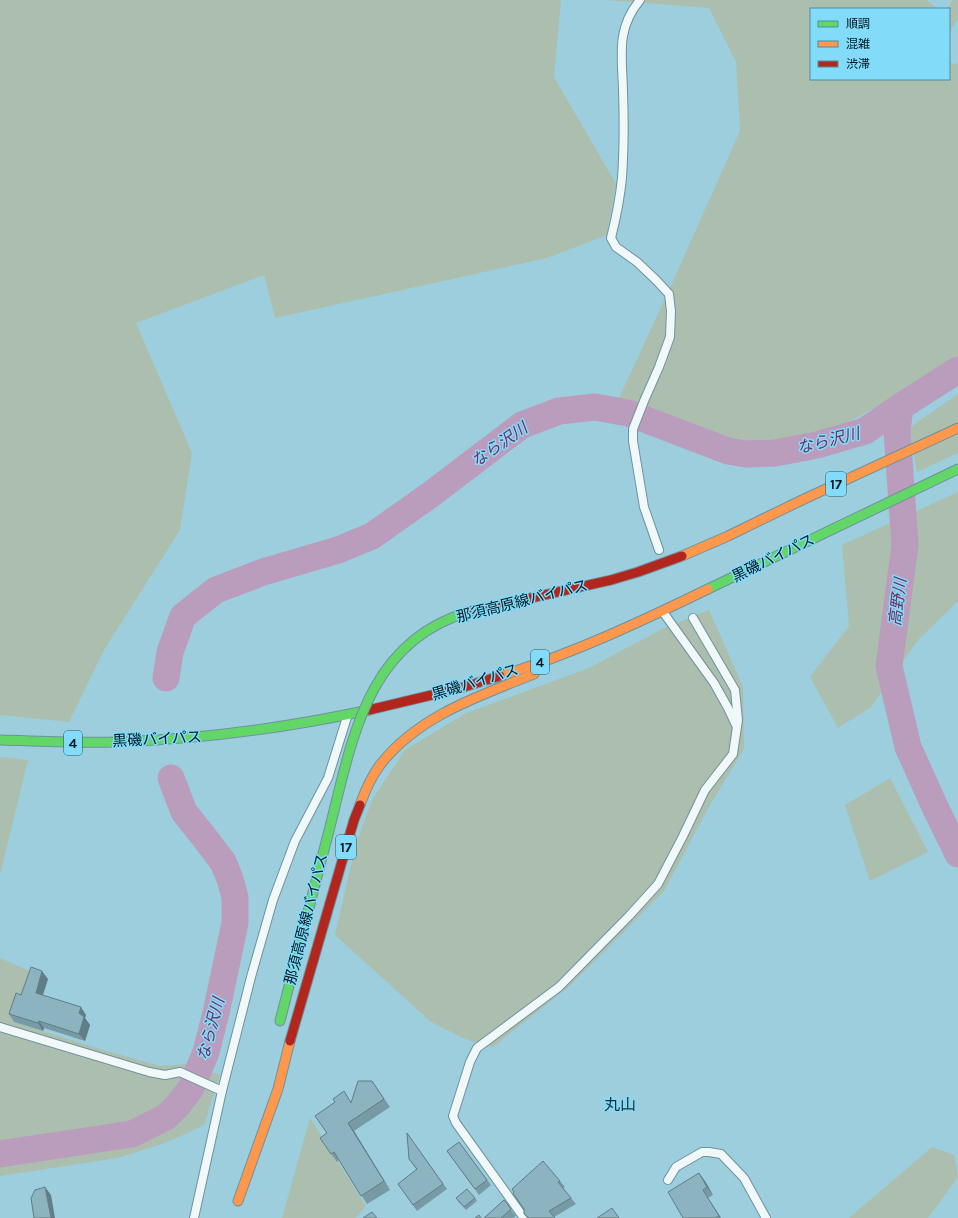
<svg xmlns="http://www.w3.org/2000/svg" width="958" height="1218" font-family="Karla,'Noto Sans JP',sans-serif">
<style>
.green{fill:#acbfae}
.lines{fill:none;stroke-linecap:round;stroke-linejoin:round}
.river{stroke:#ba9cbd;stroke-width:27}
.lane-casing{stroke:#6e929d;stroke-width:10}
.fast-casing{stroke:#6e929d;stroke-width:11}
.slow-casing{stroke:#6e929d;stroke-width:11}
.jam-casing{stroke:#6e929d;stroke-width:11}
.lane{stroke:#f0f8fa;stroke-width:8}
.fast{stroke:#63d668;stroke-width:9}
.slow{stroke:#ff974d;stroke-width:9}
.jam{stroke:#b3261e;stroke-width:9}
.fast-bridge-casing{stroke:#6e929d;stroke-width:11;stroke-linecap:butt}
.slow-bridge-casing{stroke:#6e929d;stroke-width:11;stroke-linecap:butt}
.jam-bridge-casing{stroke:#6e929d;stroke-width:11;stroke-linecap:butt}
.fast-bridge{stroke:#63d668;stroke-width:9}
.slow-bridge{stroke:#ff974d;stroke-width:9}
.jam-bridge{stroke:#b3261e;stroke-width:9}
.wall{fill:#789aa5}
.shaded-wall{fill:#617d86}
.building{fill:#8bb3c0;stroke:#617d86}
.labels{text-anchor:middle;stroke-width:3;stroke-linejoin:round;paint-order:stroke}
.shield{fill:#81dbf9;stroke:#275463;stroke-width:1}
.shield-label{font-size:14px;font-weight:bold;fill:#001a23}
.street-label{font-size:15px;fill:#001a23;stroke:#81dbf9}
.water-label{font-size:16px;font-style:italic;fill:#772a60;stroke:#81dbf9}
.neighbourhood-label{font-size:16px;fill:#15323b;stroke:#81dbf9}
</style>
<rect width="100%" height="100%" fill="#9ccede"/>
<g class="green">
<polygon points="0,0 561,0 554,77 616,184 607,235 547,258 275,318 264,275 136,323 192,453 180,530 104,650 69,722 0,715"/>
<polygon points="605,0 927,0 937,9 811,9 811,79 949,79 949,61 954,65 958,63 958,359 887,401 826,434 749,443 699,431 619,398 670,288 740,131 736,62 709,8"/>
<polygon points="952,0 958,0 958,19 949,32 949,9 947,9"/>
<polygon points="958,394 958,453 917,472 909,428"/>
<polygon points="958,492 958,601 918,640 871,707 838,728 810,677 849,626 842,545"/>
<polygon points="709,610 743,687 744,749 710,805 664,891 571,985 493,1047 465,1039 431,1022 335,935 356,843 373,798 405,750 466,713 589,668 664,628"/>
<polygon points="0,757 28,760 0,875"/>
<polygon points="890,778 928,852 870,881 845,805"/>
<polygon points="0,958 30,971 13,1022 100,1049 160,1066 188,1064 220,1075 204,1125 190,1132 165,1143 118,1158 0,1176"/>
<polygon points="310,1118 366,1206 356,1218 282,1218"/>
<polygon points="932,1147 954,1155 958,1177 928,1218 849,1218"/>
</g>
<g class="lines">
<g class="river">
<polyline points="900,407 897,431 905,545 889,666 908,747 935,807 958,854"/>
<polyline points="166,678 170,652 183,616 216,590 263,572 338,550 372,536 430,495 522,425 559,411 595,407 628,413 728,451 746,454 775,453 817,445 865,431 900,407 958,370"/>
<polyline points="0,1154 132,1134 166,1117 178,1105 191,1088 206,1052 216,1013 235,923 235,897 230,879 223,862 204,837 184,812 171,778"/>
</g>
<defs>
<g id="lane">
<path d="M640,0C616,29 622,55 623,90C624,119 624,149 622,178C620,198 616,218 611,238L616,247L637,262L656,280L669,294L671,311L670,337L659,367L644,401L633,429V441L644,507L659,550"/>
<polyline points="663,612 714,683 728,708 736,725"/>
<polyline points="0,1027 149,1072 165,1075 180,1072 222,1091"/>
<polyline points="668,1180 676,1167 702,1152 709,1152 721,1154 744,1178 766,1218"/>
<polyline points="194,1218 222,1091 251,977 273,900 295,841 328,778 347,717"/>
<polyline points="524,1218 456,1123 453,1116 470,1062 477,1048 559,987 629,916 658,884 683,836 705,790 733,754 738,720 735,690 693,618"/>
</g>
<g id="fast">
<polyline points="708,589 958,469"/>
<path d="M0,740C39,741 77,743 116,742C201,739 286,728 369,710"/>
<polyline points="280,1021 326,842"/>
</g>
<g id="slow">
<polyline points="802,500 958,428"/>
<path d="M500,676C572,654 640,622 708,589"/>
<path d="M360,805C365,791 371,777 380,765C418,716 479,696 534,674"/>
<polyline points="238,1201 278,1089 290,1041"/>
</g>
<g id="jam">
<polyline points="369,710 457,689 500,676"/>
<polyline points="290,1041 354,820 360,805"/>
</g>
</defs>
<use href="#lane" class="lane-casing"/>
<use href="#fast" class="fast-casing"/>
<use href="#slow" class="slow-casing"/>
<use href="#jam" class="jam-casing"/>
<use href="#lane" class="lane"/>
<use href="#fast" class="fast"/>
<use href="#slow" class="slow"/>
<use href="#jam" class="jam"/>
<defs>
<path id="fast-bridge" d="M326,842C351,750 361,644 468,612"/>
<polyline id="slow-bridge" points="682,556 728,536 802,500"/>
<polyline id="jam-bridge" points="468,612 611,580 638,572 682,556"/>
</defs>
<use href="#fast-bridge" class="fast-bridge-casing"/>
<use href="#slow-bridge" class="slow-bridge-casing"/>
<use href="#jam-bridge" class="jam-bridge-casing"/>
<use href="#fast-bridge" class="fast-bridge"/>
<use href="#slow-bridge" class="slow-bridge"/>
<use href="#jam-bridge" class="jam-bridge"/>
</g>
<g class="wall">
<polygon points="48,979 43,995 86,1015 85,1018 90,1025 85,1041 44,1028 43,1031 14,1022 9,1014 21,995"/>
<polygon points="372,1081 390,1107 354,1131 390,1190 367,1204 339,1160 337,1162 320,1138 327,1133 351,1102"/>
<polygon points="407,1133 447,1189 417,1211 398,1184 417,1170 409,1159"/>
<polygon points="459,1142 491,1185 479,1195 447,1151"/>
<polygon points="560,1181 565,1187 563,1188 576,1204 554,1217 555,1218 527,1218 524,1214 524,1209 512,1189"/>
<polygon points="705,1181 713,1195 708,1198 721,1218 683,1218"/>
<polygon points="475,1198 477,1201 466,1210 458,1201"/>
<polygon points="504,1200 516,1216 513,1218 484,1218"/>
</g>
<g class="shaded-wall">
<polygon points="42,971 48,979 41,1000 36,993"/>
<polygon points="81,1007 86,1015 85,1018 90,1025 85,1041 79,1034 79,1013"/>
<polygon points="39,1021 44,1028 43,1031 38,1023"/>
<polygon points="348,1123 354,1131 390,1190 384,1181"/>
<polygon points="699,1173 705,1181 713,1195 707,1187"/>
<polygon points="45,1187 51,1195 55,1218 51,1218"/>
<polygon points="703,1190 708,1198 721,1218 720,1218"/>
</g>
<g class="building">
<polygon points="31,967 42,971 36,993 81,1007 79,1013 84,1017 79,1034 39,1021 38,1023 9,1014 16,993 21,995"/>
<polygon points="358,1081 372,1081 384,1099 348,1123 384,1181 361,1196 334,1152 331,1154 320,1138 327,1133 315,1116 335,1102 333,1099 344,1091 351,1103"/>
<polygon points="407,1133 443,1184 413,1205 398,1184 417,1169 409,1159"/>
<polygon points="459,1142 487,1180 475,1189 447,1151"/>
<polygon points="543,1161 560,1181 558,1182 571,1198 549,1211 555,1218 529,1218 524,1214 524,1209 513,1193 514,1192 512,1189"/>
<polygon points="699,1173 707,1187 703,1190 719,1216 715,1218 683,1218 668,1192"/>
<polygon points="45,1187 51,1218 34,1218 31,1198 35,1190"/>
<polygon points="467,1189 475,1198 464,1207 456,1198"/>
<polygon points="504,1200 511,1209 501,1218 484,1218"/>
<polygon points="612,1208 619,1218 597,1218"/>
<polygon points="372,1212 377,1218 363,1218"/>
<polygon points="479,1215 481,1218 475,1218"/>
</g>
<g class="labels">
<g class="shield">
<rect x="826" y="472" width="20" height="24" rx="3"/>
<rect x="531" y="650" width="18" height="24" rx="3"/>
<rect x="64" y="731" width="18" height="24" rx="3"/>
<rect x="336" y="835" width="20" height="24" rx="3"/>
</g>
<g class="shield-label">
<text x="836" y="489">17</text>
<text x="540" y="667">4</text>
<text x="73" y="748">4</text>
<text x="346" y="852">17</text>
</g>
<g class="street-label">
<text transform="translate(773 558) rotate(-26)" y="5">黒磯バイパス</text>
<text transform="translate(522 601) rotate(-14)" y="5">那須高原線バイパス</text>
<text transform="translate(475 682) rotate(-17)" y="5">黒磯バイパス</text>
<text transform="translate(157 739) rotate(-3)" y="5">黒磯バイパス</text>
<text transform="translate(306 919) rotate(-76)" y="5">那須高原線バイパス</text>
</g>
<g class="water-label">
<text transform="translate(828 440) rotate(-14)" y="6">なら沢川</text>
<text transform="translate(499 444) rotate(-35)" y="6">なら沢川</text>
<text transform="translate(897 602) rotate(-83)" y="6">高野川</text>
<text transform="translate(210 1029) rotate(-75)" y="6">なら沢川</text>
</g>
<g class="neighbourhood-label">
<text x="620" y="1110">丸山</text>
</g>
</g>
<rect x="810" y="8" width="140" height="72" fill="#81dbf9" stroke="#4d8ea3"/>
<rect x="818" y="21" width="20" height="6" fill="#63d668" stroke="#4d8ea3"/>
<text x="846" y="28" font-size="12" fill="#001a23">順調</text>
<rect x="818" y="41" width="20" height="6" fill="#ff974d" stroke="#4d8ea3"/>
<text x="846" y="48" font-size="12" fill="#001a23">混雑</text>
<rect x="818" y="61" width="20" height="6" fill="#b3261e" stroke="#4d8ea3"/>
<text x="846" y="68" font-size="12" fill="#001a23">渋滞</text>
</svg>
